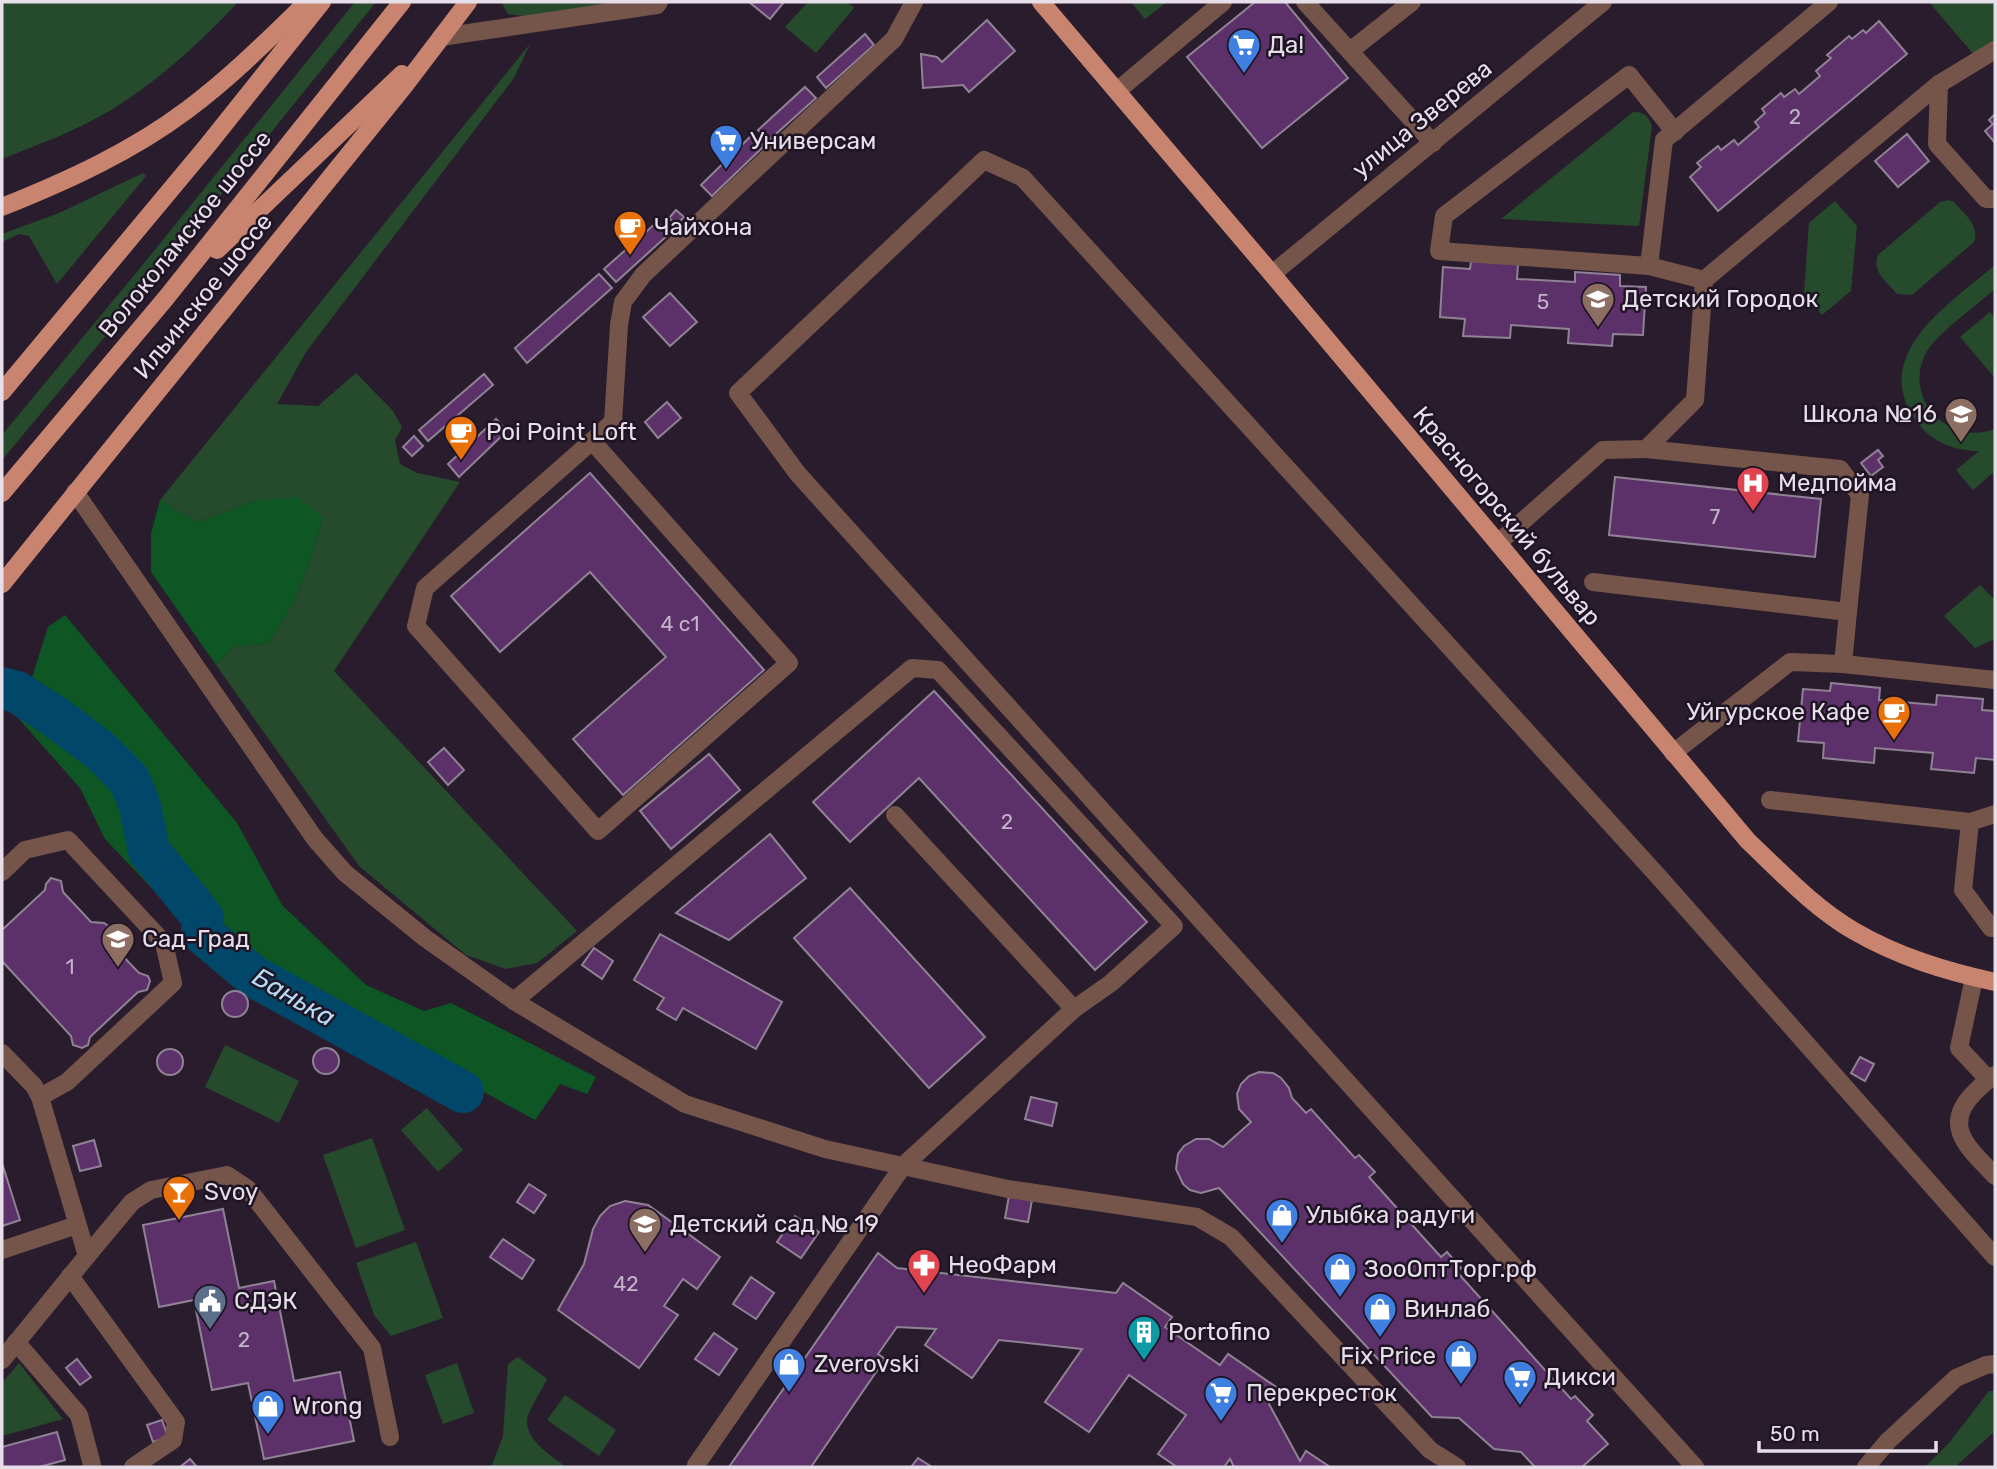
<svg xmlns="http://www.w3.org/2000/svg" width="1997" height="1469" font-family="Rubik,sans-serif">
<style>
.green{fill:#254b2c}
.forest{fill:#0e5725}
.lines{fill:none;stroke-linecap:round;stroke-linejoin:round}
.river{stroke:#004769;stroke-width:42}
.building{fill:#5c3069;stroke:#908295;stroke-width:2}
.minor{stroke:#75544a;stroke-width:18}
.major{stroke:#c8846f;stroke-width:18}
.labels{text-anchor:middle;stroke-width:5;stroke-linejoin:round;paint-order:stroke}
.number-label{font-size:21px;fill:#c4b2c9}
.poi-label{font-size:24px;fill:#e6dee9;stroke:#1f1423;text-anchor:start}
.street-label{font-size:24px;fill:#e6dee9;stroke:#1f1423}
.water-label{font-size:26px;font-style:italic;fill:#b4daf5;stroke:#1f1423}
</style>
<rect width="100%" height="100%" fill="#291d2d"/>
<g class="green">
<path d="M6,2H238C199,44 155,84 106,113C73,132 37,145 2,159V5Z"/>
<polygon points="355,2 376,2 158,273 2,460 2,435 145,262"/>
<polygon points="501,2 633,2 524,16 508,14"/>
<polygon points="808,2 848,2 854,8 816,53 785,27"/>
<polygon points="1131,2 1167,2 1145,19"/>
<polygon points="1929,2 1995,2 1995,42 1975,56"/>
<polygon points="530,44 514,78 306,352 277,404 318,406 356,373 393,411 402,427 395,440 400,464 417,473 460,482 334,671 577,931 537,963 506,969 466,955 359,866 216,665 234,647 269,643 294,602 311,559 323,518 257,500 197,522 160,500"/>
<path d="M1633,112C1645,112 1648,116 1652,126L1639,226L1501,219Z"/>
<polygon points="143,173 146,176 57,284 29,236 19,234 2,242 2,234 59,213"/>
<path d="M1949,200L1954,202C1964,214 1980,225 1974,242L1912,295L1897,294C1888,283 1871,271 1878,255L1940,202Z"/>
<polygon points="1835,201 1857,226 1851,291 1822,315 1804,292 1809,223"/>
<path d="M1995,265V289C1977,305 1939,332 1927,351C1901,397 1948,447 1995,429V471L1973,490L1956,470L1979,451C1955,451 1932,442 1918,423C1866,355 1951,303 1995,265Z"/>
<polygon points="1990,312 1995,318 1995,378 1960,337"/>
<polygon points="1980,585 1995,600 1995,639 1975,648 1944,616"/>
<polygon points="225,1045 299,1081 279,1123 205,1087"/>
<polygon points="427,1108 463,1150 438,1172 401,1130"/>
<polygon points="372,1138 405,1230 356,1248 323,1155"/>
<polygon points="416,1242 443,1318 391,1336 374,1315 356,1263"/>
<path d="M518,1357L547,1379C543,1388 528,1411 527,1420C526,1441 552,1456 566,1467H491L503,1436L508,1364Z"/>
<polygon points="19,1363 63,1419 2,1436 2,1383"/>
<polygon points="457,1363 474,1413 443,1424 425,1375"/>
<polygon points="1989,1391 1995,1391 1995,1431 1955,1467 1925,1467 1949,1443"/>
<polygon points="565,1395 616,1430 599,1456 547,1420"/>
</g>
<g class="forest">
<polygon points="298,497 323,518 311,559 294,602 269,643 234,647 216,665 151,572 151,534 160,500 197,522 257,500"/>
<polygon points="65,615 237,823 282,905 366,985 424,1011 451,1003 596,1077 587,1094 560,1084 535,1120 327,1006 269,1002 198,937 105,839 80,788 19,719 48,627"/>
</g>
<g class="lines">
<polyline class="river" points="2,688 17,692 57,718 102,752 130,781 140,806 149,851 203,918 202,933 253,976 463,1092"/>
</g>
<g class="building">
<polygon points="749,2 784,2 770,19"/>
<polygon points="1255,2 1285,2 1348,78 1262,148 1187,57"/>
<polygon points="987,20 1015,51 969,92 963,85 923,88 921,54 937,57 942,62"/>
<polygon points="1879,21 1907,54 1718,211 1690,177 1701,167 1697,163 1718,146 1721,150 1734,140 1738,145 1759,127 1755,122 1765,113 1762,109 1781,93 1784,97 1795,89 1799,94 1820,76 1816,71 1831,58 1827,55 1849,36 1852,39 1863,30 1866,33"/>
<polygon points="865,34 874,45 826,88 817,77"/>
<polygon points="805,87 816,98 768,141 758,130"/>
<polygon points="1995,114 1995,143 1985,131 1993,124 1989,120"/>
<polygon points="753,134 764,146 712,196 701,185"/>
<polygon points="1907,134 1929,161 1898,187 1875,161"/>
<polygon points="676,210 684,217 676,225 669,218"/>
<polygon points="657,222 669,234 616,282 604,269"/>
<polygon points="1471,261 1518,264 1517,279 1575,282 1575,272 1620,275 1620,286 1646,287 1643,335 1613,334 1612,346 1568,343 1569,329 1511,325 1510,338 1463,336 1465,319 1440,317 1443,267 1470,269"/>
<polygon points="599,274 612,288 527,363 515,348"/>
<polygon points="670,293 697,322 670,346 643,317"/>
<polygon points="484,374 493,385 428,441 419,430"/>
<polygon points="667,402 681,418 658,438 645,422"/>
<polygon points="496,419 507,431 459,477 448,464"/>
<polygon points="414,436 423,446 412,456 403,447"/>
<polygon points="1878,450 1883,456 1878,460 1883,467 1871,476 1861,463"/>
<polygon points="590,473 764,670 623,795 573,739 666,657 590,572 500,652 451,596"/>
<polygon points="1615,477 1821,499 1815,557 1609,535"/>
<polygon points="1831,683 1880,688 1879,700 1936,705 1937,695 1983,699 1982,710 1995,711 1995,760 1976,758 1974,773 1931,769 1933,753 1875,748 1874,763 1823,758 1824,743 1798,741 1803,689 1830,691"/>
<polygon points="934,691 1147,922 1095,970 919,778 850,842 813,802"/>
<polygon points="444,748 464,770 448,785 428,762"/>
<polygon points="709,754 740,790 671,849 640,811"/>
<polygon points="770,834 806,878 729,940 676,913"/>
<polygon points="51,878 61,881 63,892 91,922 104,923 111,928 116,939 116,949 139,973 148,976 150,981 147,990 138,992 90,1037 88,1045 82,1048 73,1045 71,1036 2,961 2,930 45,890 46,884"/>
<polygon points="850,888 985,1037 929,1088 794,938"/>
<polygon points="660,934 782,1002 756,1049 683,1008 676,1020 657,1009 664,998 634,980"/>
<polygon points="594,948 613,961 602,979 582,965"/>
<circle cx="235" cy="1004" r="13"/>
<circle cx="326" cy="1061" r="13"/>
<circle cx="170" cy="1062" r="13"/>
<polygon points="1860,1057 1874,1064 1865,1081 1851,1073"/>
<polygon points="1259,1072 1273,1073 1281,1078 1289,1088 1292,1098 1306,1113 1311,1109 1355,1158 1359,1155 1375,1172 1369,1177 1441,1257 1447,1252 1461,1268 1457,1272 1571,1399 1575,1396 1593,1415 1587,1421 1608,1444 1582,1467 1535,1467 1521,1452 1494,1449 1459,1418 1432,1417 1219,1188 1201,1193 1190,1190 1183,1184 1176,1169 1178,1154 1184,1146 1196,1139 1209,1139 1223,1147 1251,1122 1239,1109 1237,1094 1241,1084 1249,1076"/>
<polygon points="1031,1097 1057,1103 1052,1126 1025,1119"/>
<polygon points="94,1140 101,1166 80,1171 73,1146"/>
<polygon points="2,1163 20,1220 2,1226"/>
<polygon points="529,1184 546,1195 534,1213 517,1202"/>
<polygon points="1009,1196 1032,1200 1028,1222 1005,1218"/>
<polygon points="625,1201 648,1205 720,1257 697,1289 683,1279 664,1306 678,1315 639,1368 558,1310 584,1264 593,1229 600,1216 610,1206"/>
<polygon points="223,1209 239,1288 274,1281 294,1381 340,1372 354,1441 264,1459 248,1383 212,1390 194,1300 159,1307 143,1225"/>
<polygon points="795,1216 819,1232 801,1258 777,1242"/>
<polygon points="503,1239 534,1260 522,1279 490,1257"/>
<polygon points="878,1253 897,1268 1116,1293 1123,1283 1172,1317 1165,1327 1220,1365 1228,1354 1279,1389 1269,1404 1300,1461 1306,1451 1330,1467 1234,1467 1230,1459 1224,1467 1177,1467 1158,1454 1186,1415 1129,1375 1089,1432 1045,1402 1082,1349 999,1340 972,1378 925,1345 936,1329 897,1327 878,1354 885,1359 811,1467 729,1467"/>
<polygon points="751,1277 774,1293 756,1319 733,1304"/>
<polygon points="714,1333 737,1349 719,1375 695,1359"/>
<polygon points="77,1359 91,1377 80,1385 66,1368"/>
<polygon points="162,1420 168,1437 153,1442 147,1425"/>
<polygon points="57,1432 65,1460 39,1467 2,1467 2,1447"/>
<polygon points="918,1458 932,1467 911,1467"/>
<polygon points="190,1459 197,1467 180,1467"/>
</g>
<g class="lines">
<g class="minor">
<polyline points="1305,2 1433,143"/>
<polyline points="441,37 657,5 659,2"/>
<polyline points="1350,51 1412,2"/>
<polyline points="1939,84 1937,144 1986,199 1995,199"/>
<polyline points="1117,91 1223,2"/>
<polyline points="1649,266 1439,251 1444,216 1629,75 1675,132"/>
<polyline points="1272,274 1603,2"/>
<polyline points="1704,280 1649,266 1664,140 1829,2"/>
<polyline points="592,441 789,663 598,831 416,626 425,588 592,441 613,422 619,325 623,302 643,275 894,39 914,2"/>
<polyline points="1646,449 1840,469 1860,495 1848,612"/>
<polyline points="75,492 315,839 345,873 425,938 514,1001 685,1104 825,1149 1008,1189 1197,1217 1231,1237 1430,1450 1457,1467"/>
<polyline points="1498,543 1603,450 1646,449 1695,400 1704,280 1939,84 1995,50"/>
<polyline points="1593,582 1848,612 1843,664 1995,680"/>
<polyline points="1673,753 1790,662 1843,664"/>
<polyline points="1770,800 1970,822 1995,814"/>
<polyline points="1970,822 1963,890 1991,928 1995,928"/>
<polyline points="2,872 25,850 68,840 164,943 173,983 67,1082 40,1097"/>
<polyline points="1974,978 1959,1048 1988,1079"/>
<polyline points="514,1001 912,668 938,670 1174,926 1111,983 1074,1009"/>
<polyline points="2,1053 34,1086 40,1097 87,1256 2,1360"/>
<path d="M1995,1075C1987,1080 1981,1086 1974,1093C1940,1127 1971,1150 1995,1176"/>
<polyline points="2,1250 77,1225"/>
<polyline points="87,1256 132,1202 151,1190 227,1175 248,1189 372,1348 390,1437"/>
<polyline points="70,1276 176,1422 173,1440 133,1467"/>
<polyline points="16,1342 79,1415 92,1465"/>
<polyline points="697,1467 696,1465 903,1166 1074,1009 895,815"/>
<polyline points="1695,1467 798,474 738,393 984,160 1023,178 1658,876 1995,1257"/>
<polyline points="1866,1467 1888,1441 1956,1378 1986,1365 1995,1364"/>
</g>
<g class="major">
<path d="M1041,2L1272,274L1748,841C1781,872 1814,908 1854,931C1899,957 1945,971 1995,982"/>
<path d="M2,207C67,181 131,152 187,110C230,78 268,40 307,2"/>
<polyline points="217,250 402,74"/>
<polyline points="2,392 207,146 322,2"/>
<polyline points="2,493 166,298 402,2"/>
<polyline points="2,584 405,85 468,2"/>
</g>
</g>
<defs>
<symbol id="supermarket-pin" viewBox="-11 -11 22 30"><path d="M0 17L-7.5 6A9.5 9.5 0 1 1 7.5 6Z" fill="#3f7fe0" stroke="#1f1423"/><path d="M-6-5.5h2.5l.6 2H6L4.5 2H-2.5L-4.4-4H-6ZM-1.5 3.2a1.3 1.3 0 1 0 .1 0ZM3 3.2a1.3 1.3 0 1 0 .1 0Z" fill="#fff"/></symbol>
<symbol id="cafe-pin" viewBox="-11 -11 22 30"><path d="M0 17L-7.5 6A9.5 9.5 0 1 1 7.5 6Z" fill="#e8710a" stroke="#1f1423"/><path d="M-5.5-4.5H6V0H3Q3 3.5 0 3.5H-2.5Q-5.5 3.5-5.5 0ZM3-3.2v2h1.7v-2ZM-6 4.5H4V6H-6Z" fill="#fff"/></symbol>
<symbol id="school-pin" viewBox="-11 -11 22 30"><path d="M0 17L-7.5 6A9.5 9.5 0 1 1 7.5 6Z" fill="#8d6e63" stroke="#1f1423"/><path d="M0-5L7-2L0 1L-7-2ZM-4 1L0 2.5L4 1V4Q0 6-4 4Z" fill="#fff"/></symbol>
<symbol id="hospital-pin" viewBox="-11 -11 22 30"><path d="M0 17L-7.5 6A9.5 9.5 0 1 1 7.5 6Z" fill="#e0444e" stroke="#1f1423"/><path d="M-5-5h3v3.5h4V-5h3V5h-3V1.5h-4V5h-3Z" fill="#fff"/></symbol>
<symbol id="bar-pin" viewBox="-11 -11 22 30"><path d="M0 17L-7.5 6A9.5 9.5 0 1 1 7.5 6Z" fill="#e8710a" stroke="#1f1423"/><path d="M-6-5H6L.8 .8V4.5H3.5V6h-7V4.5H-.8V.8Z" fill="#fff"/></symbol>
<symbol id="shop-pin" viewBox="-11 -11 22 30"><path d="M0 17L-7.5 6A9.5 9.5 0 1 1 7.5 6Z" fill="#3f7fe0" stroke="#1f1423"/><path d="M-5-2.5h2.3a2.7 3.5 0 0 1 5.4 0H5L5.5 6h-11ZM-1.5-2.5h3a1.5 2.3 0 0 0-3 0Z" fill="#fff"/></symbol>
<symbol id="pharmacy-pin" viewBox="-11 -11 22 30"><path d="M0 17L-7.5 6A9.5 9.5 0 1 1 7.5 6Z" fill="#e0444e" stroke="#1f1423"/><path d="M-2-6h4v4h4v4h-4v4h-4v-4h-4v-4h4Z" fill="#fff"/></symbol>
<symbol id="civic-pin" viewBox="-11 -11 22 30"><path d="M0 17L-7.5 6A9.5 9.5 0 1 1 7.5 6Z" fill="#5c6f8a" stroke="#1f1423"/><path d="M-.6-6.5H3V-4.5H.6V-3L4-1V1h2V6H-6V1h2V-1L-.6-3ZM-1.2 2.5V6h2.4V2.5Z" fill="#fff"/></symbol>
<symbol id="building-pin" viewBox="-11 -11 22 30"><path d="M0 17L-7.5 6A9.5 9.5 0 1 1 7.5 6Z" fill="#0f9aa8" stroke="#1f1423"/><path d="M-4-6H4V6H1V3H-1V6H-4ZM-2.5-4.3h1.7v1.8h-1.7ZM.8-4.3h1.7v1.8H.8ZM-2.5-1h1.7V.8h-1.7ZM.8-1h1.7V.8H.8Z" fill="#fff"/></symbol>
</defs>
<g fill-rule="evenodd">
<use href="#supermarket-pin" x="1225" y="26" width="38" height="52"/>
<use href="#supermarket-pin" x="707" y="122" width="38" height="52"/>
<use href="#cafe-pin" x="611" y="208" width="38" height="52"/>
<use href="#school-pin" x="1579" y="280" width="38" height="52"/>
<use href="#school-pin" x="1942" y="395" width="38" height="52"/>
<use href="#cafe-pin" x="442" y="413" width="38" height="52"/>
<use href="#hospital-pin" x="1734" y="464" width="38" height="52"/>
<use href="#cafe-pin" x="1875" y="693" width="38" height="52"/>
<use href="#school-pin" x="99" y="920" width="38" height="52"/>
<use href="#bar-pin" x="160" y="1173" width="38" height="52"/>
<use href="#shop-pin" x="1263" y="1196" width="38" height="52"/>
<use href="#school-pin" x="626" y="1205" width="38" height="52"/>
<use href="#pharmacy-pin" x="905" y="1246" width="38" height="52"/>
<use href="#shop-pin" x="1321" y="1250" width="38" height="52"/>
<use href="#civic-pin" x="191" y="1282" width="38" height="52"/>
<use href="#shop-pin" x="1361" y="1290" width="38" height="52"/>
<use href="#building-pin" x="1125" y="1313" width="38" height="52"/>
<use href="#shop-pin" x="1442" y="1337" width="38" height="52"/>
<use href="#shop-pin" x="770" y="1345" width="38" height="52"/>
<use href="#supermarket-pin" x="1501" y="1358" width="38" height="52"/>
<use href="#supermarket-pin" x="1202" y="1374" width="38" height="52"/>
<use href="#shop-pin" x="249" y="1387" width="38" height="52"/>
</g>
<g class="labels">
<g class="number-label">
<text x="1795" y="124">2</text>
<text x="1543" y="309">5</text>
<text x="1715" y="524">7</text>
<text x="680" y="631">4 с1</text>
<text x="1007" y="829">2</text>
<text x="70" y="974">1</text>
<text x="626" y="1291">42</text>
<text x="244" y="1347">2</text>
</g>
<g class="poi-label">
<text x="1268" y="53">Да!</text>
<text x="750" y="149">Универсам</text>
<text x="654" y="235">Чайхона</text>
<text x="1622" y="307">Детский Городок</text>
<text x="1937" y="422" text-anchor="end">Школа №16</text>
<text x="486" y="440">Poi Point Loft</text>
<text x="1778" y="491">Медпойма</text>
<text x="1870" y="720" text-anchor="end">Уйгурское Кафе</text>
<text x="142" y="947">Сад-Град</text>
<text x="204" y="1200">Svoy</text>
<text x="1306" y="1223">Улыбка радуги</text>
<text x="670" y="1232">Детский сад № 19</text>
<text x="948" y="1273">НеоФарм</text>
<text x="1364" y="1277">ЗооОптТорг.рф</text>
<text x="234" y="1309">СДЭК</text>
<text x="1404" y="1317">Винлаб</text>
<text x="1168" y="1340">Portofino</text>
<text x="1436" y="1364" text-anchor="end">Fix Price</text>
<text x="814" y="1372">Zverovski</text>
<text x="1544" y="1385">Дикси</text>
<text x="1246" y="1401">Перекресток</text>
<text x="292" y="1414">Wrong</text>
</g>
<g class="street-label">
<text transform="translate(1422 119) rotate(-39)" y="8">улица Зверева</text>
<text transform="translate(185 234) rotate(-51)" y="8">Волоколамское шоссе</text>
<text transform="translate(203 296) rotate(-51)" y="8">Ильинское шоссе</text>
<text transform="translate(1507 516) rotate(50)" y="8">Красногорский бульвар</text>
</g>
<g class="water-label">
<text transform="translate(294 997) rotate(30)" y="9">Банька</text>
</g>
</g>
<rect width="1997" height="1469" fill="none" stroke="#e6dee9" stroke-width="7"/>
<path d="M1759 1441v10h177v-10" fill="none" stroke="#e6dee9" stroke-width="3.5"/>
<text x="1770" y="1441" font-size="21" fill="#e6dee9" stroke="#1f1423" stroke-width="5" paint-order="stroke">50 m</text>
</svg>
